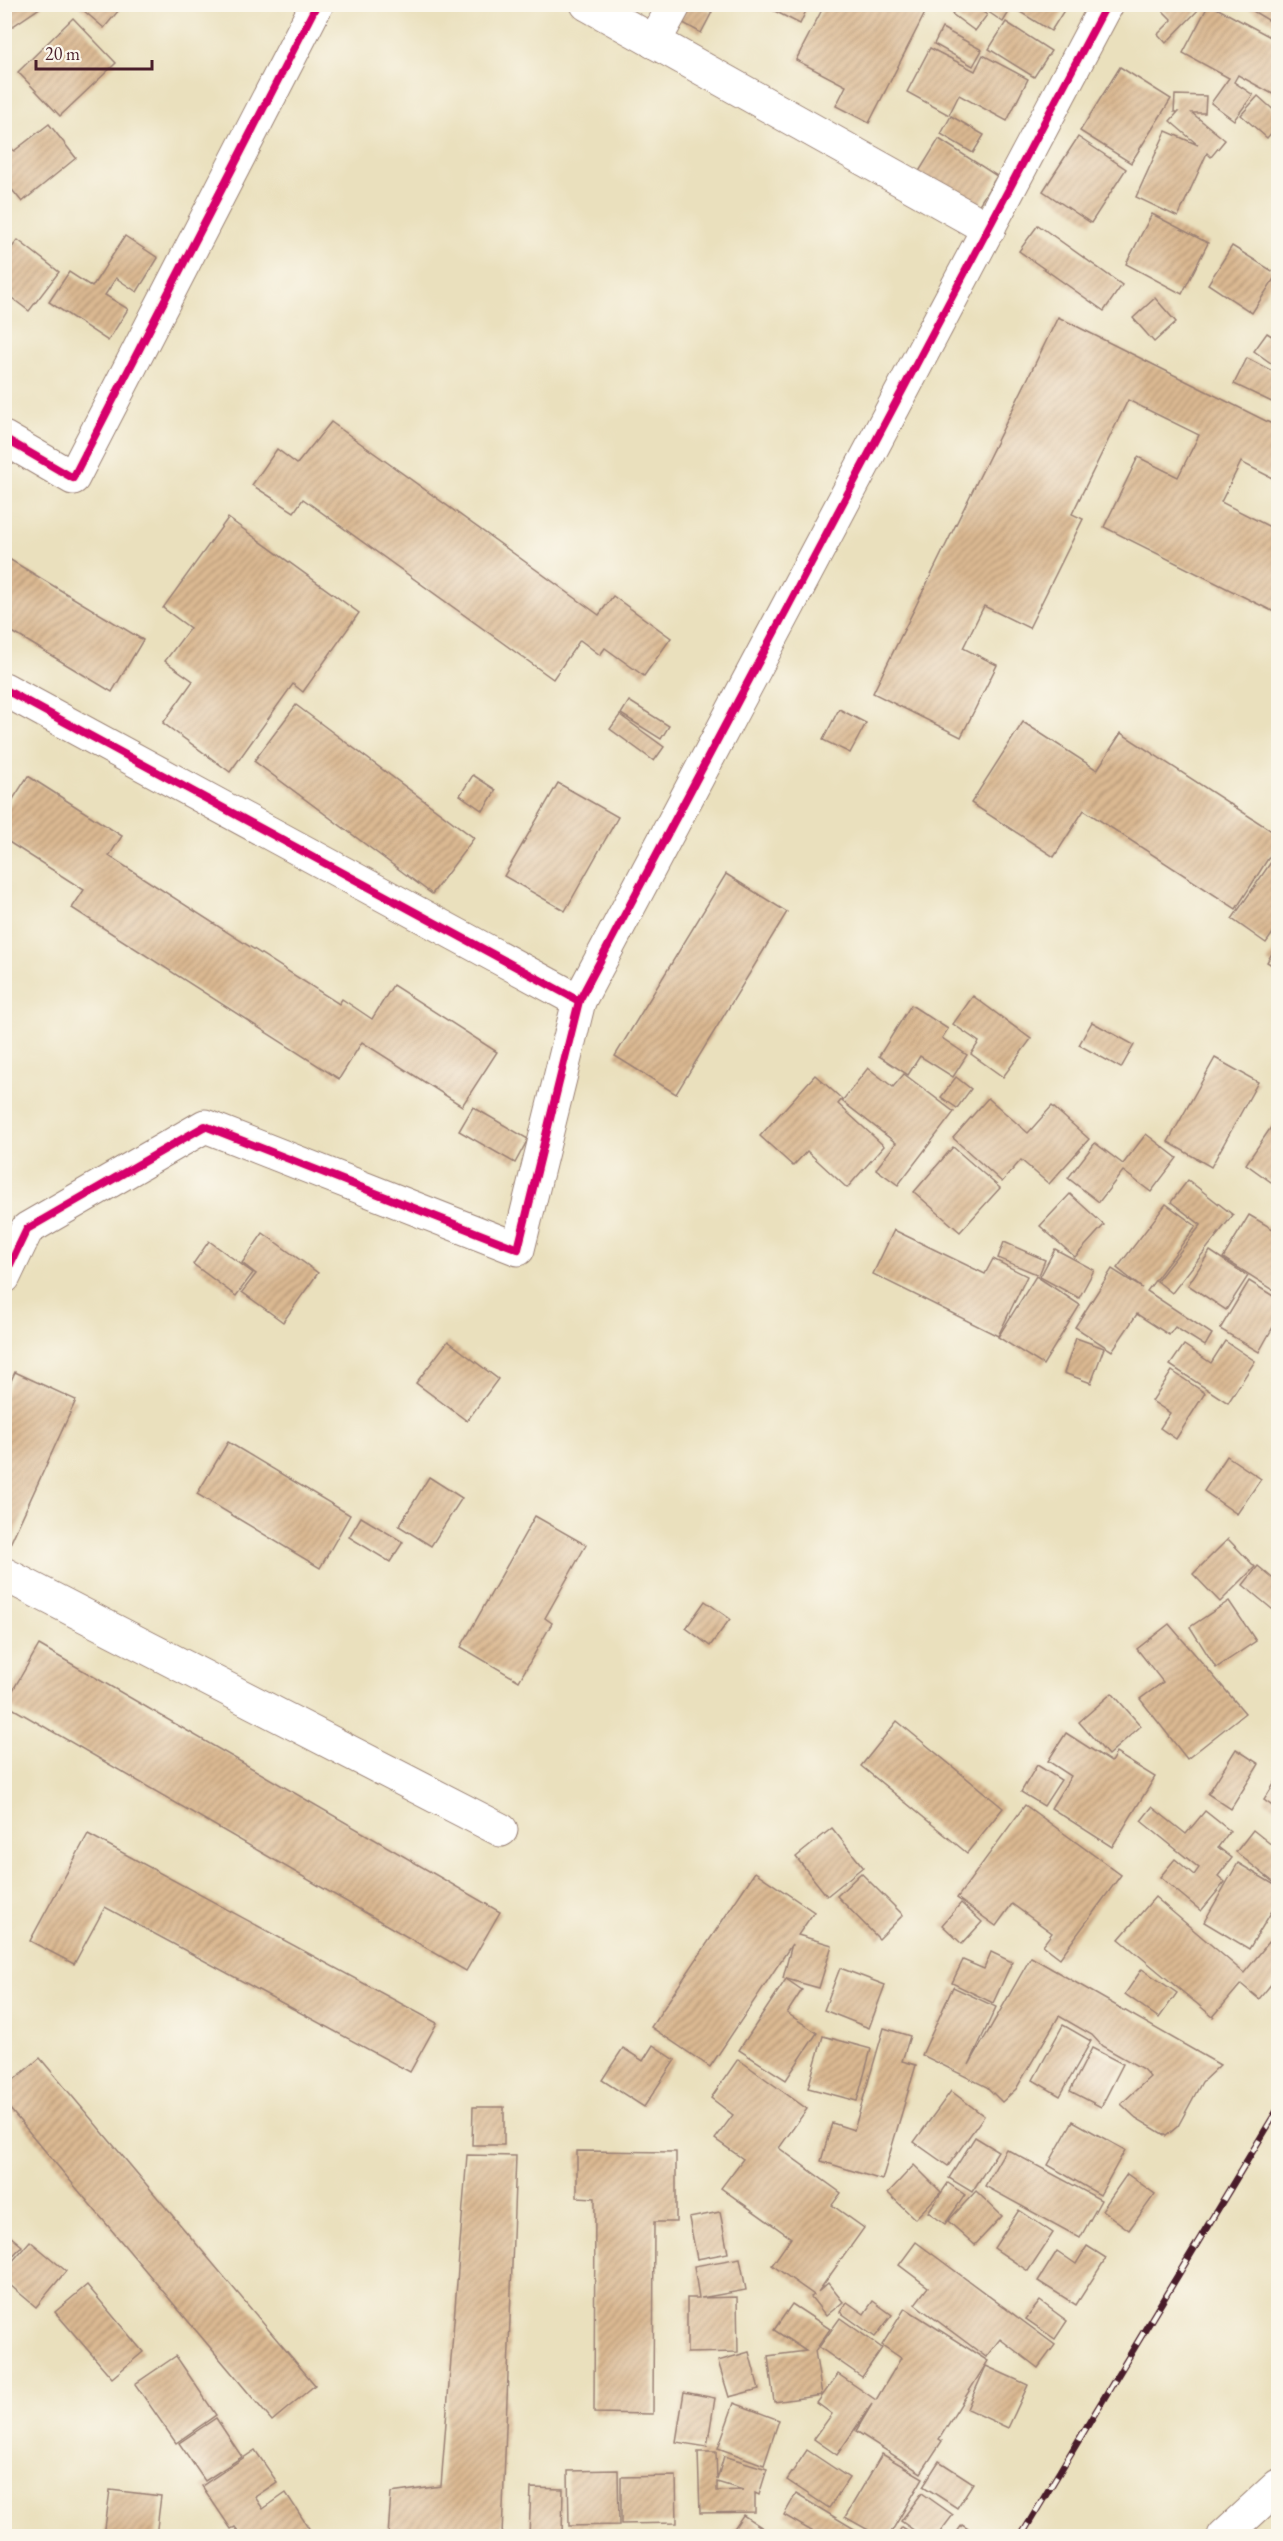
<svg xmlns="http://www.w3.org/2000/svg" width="1283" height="2541" font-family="'EB Garamond',serif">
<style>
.building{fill:url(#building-hatch);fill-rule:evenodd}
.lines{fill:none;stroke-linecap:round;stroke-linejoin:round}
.minor-casing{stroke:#9a8074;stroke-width:35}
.major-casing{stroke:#9a8074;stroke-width:35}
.minor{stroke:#fff;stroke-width:33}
.major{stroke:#fff;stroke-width:33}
.rail-casing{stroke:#4a1f2b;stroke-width:7}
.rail{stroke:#fbf7ec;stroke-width:4.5;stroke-dasharray:14;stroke-linecap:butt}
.cycleway-casing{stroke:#fbf7ec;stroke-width:11}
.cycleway{stroke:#d6006c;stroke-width:8}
</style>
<defs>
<pattern id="building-hatch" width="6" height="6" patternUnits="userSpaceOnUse" patternTransform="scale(1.5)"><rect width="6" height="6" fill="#dbb992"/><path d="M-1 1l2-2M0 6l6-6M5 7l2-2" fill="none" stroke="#b49677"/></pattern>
</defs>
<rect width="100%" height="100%" fill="#fbf7ec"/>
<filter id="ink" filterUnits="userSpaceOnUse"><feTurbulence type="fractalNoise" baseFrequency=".0167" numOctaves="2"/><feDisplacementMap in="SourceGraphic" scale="12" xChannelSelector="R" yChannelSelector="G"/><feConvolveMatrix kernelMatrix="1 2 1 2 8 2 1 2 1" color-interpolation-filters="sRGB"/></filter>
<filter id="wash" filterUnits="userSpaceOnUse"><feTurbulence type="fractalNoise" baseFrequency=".008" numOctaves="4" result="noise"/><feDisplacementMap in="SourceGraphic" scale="24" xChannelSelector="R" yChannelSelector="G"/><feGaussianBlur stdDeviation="1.35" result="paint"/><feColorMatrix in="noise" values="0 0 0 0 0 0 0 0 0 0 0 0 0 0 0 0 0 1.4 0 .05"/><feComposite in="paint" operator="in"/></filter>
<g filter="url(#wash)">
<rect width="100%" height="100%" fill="#eae0bd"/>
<g id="blocks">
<g class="building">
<polygon points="76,4 124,4 104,28"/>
<polygon points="686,4 697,4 712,12 701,33 678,20"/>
<polygon points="761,4 809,4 800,24"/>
<polygon points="825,4 909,4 925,13 869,123 836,106 846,86 796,60"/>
<polygon points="959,4 972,4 987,15 975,31 952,14"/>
<polygon points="977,4 1068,4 1051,31 1012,7 1003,22"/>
<polygon points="1156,4 1204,4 1166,43 1158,34 1172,20"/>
<polygon points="1209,4 1278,41 1278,97 1238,75 1234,82 1253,95 1234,120 1211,103 1229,78 1183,53"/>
<polygon points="1241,4 1278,4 1278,26"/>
<polygon points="4,5 44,5 4,32"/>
<polygon points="73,18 116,63 60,116 18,72"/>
<polygon points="1006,22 1051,51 1034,77 989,49"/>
<polygon points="942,28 982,50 973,66 934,44"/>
<polygon points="930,48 975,71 983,55 1028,79 1007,121 959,95 949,115 907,92"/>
<polygon points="1120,67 1171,99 1131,163 1080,131"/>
<polygon points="1175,95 1206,96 1205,113 1192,113 1225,140 1211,157 1207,153 1178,217 1136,197 1166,131 1198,145 1170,121 1178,112 1174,112"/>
<polygon points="1258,96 1278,114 1278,125 1267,138 1241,115"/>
<polygon points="951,116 984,135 973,153 941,134"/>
<polygon points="49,124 76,158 22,202 4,180 4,139 14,151"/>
<polygon points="1078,137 1126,169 1091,223 1043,191"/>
<polygon points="939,139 997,176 965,227 907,191"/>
<polygon points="1152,214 1208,243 1182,294 1126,264"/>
<polygon points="1038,225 1122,285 1104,311 1019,251"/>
<polygon points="125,236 158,258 137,292 116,278 105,295 128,309 108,341 49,302 69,272 92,287"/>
<polygon points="18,240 59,272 29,311 4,292 4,257"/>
<polygon points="1232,246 1277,274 1252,313 1208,284"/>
<polygon points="1155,298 1176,322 1154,342 1133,318"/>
<polygon points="1058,317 1278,427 1278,481 1241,462 1221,502 1278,531 1278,614 1104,527 1138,457 1178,477 1199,435 1128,400 1072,514 1083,519 1029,628 984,606 963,648 997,665 961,737 873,693"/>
<polygon points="1267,333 1278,340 1278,368 1254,351"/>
<polygon points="1247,358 1278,374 1278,405 1234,384"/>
<polygon points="331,422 599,615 613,596 671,638 644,676 605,648 600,655 580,640 553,679 303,499 294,512 252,485 277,449 297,464"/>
<polygon points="228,518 359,613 303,692 293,684 230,772 163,723 193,681 165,661 190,628 163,608"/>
<polygon points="4,556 143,640 112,692 4,627"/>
<polygon points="629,701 669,726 661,739 621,714"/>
<polygon points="296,705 474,838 432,894 254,761"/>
<polygon points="839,709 866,723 850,753 823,740"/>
<polygon points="620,715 664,747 654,761 610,729"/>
<polygon points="1023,722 1097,770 1121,733 1278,835 1278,843 1236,909 1084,810 1054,857 971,803"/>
<polygon points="473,775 496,790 483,811 460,795"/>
<polygon points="28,776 122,836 109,856 339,1004 342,999 372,1019 393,985 497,1052 462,1106 362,1042 339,1079 72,908 84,890 4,839 4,813"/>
<polygon points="558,783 618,817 565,911 504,876"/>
<polygon points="1278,852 1278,926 1266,943 1232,919"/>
<polygon points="726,874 787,912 676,1094 615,1056"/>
<polygon points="1278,943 1278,969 1267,962"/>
<polygon points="973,996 1031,1039 1003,1077 971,1054 979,1042 953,1024"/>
<polygon points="911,1005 948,1029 942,1038 967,1055 953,1077 920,1056 908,1075 879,1056"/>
<polygon points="1092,1022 1134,1045 1121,1068 1079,1045"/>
<polygon points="1215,1058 1258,1082 1211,1167 1168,1142"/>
<polygon points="868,1068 893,1087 904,1074 954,1112 898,1185 876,1169 896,1143 842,1101"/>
<polygon points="815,1075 842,1099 838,1104 884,1146 847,1188 807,1151 793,1166 760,1136"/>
<polygon points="956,1077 971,1089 957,1108 941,1097"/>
<polygon points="988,1098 1028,1133 1052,1106 1089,1139 1049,1184 1021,1160 1002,1182 953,1138"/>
<polygon points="473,1107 528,1139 515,1163 459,1131"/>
<polygon points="1278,1117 1278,1187 1246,1164"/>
<polygon points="1146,1134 1177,1158 1151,1192 1123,1171 1099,1202 1068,1178 1095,1143 1123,1164"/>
<polygon points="953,1147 1000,1188 960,1232 914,1192"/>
<polygon points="1188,1180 1233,1215 1172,1293 1157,1281 1201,1225 1171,1202"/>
<polygon points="1070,1194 1104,1225 1075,1257 1040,1226"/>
<polygon points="1166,1204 1196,1226 1147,1291 1212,1334 1205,1346 1175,1327 1169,1335 1137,1314 1112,1351 1075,1327 1112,1269 1142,1288 1117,1268"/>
<polygon points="1249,1215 1276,1231 1278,1225 1278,1293 1223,1258"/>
<polygon points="894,1230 985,1274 993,1259 1027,1276 998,1336 873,1274"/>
<polygon points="263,1233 318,1273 283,1322 242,1292 256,1274 242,1263"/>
<polygon points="209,1241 253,1273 236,1296 193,1264"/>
<polygon points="1004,1242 1045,1260 1039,1275 998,1258"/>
<polygon points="1055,1249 1094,1270 1079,1298 1040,1277"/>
<polygon points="1210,1251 1248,1276 1226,1310 1188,1285"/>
<polygon points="1036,1276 1080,1305 1043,1365 998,1337"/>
<polygon points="1249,1281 1278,1299 1278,1318 1259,1352 1220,1329"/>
<polygon points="1076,1338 1104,1348 1091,1383 1064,1373"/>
<polygon points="448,1341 498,1379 467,1421 416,1383"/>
<polygon points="1225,1341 1255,1361 1228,1403 1170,1365 1184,1345 1211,1363"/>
<polygon points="1172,1371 1205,1393 1176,1439 1160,1428 1170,1413 1152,1401"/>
<polygon points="15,1372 76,1400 5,1555 5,1394"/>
<polygon points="228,1442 350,1515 320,1568 197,1494"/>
<polygon points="1227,1456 1261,1479 1237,1514 1204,1491"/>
<polygon points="429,1477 462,1498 431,1546 399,1526"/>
<polygon points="535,1516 586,1545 545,1618 552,1623 519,1681 461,1647"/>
<polygon points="361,1517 403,1542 390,1562 349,1537"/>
<polygon points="1228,1539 1255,1567 1220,1602 1193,1574"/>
<polygon points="1258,1566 1278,1583 1278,1614 1243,1585"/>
<polygon points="705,1601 730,1619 710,1646 686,1628"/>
<polygon points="1229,1601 1256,1641 1216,1668 1190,1627"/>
<polygon points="1169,1624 1245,1713 1187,1759 1140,1699 1163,1682 1137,1649"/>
<polygon points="39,1645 500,1912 466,1971 5,1704"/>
<polygon points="1112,1693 1141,1726 1108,1755 1079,1722"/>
<polygon points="897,1721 1003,1808 967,1853 861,1766"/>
<polygon points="1066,1733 1111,1762 1116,1753 1155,1777 1112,1847 1051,1808 1071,1776 1048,1761"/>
<polygon points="1236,1749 1259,1764 1231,1809 1208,1794"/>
<polygon points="1037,1765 1061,1780 1044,1806 1021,1792"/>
<polygon points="1276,1781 1278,1783 1278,1810 1264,1800"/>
<polygon points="1025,1805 1121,1875 1060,1958 1043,1945 1052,1933 1012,1904 996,1926 957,1898"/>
<polygon points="1152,1807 1186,1834 1205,1811 1230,1831 1218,1847 1232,1858 1218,1876 1225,1882 1201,1911 1160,1877 1175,1859 1194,1875 1199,1868 1141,1821"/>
<polygon points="832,1828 863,1867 827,1896 796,1857"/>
<polygon points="1253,1830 1278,1850 1277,1885 1236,1852"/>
<polygon points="88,1834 437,2023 410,2072 105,1907 74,1964 30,1941"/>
<polygon points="1238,1863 1278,1887 1278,1901 1249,1949 1204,1922"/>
<polygon points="755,1872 814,1912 798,1935 832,1945 819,1988 783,1978 792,1944 710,2067 651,2027"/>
<polygon points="861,1873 903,1915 879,1939 837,1896"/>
<polygon points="1155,1897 1244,1973 1269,1942 1278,1950 1278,1976 1259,1999 1241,1984 1213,2017 1119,1939"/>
<polygon points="961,1903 982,1922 962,1944 942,1925"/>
<polygon points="991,1952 1012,1962 993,2003 952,1983 963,1960 984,1969"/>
<polygon points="1031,1957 1220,2065 1202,2082 1178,2126 1166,2136 1136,2118 1121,2104 1150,2077 1143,2069 1102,2046 1092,2035 1059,2016 1016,2089 1002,2102 987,2087 922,2055 953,1987 996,2007 969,2065"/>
<polygon points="840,1968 885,1985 869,2028 824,2010"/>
<polygon points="1142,1969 1177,1993 1159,2018 1125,1994"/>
<polygon points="786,1979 802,1990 787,2013 817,2033 786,2080 739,2050"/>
<polygon points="1063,2025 1091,2041 1060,2096 1033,2080"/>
<polygon points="884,2028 910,2036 902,2061 916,2065 882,2180 821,2161 832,2123 854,2130"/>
<polygon points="823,2036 871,2049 857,2101 808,2088"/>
<polygon points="653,2045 675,2060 644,2107 602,2080 623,2048 643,2061"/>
<polygon points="1092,2048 1123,2064 1101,2107 1070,2091"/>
<polygon points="40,2058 315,2385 272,2421 4,2102 4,2088"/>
<polygon points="738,2059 807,2109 779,2148 841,2193 832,2205 864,2228 818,2292 828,2283 843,2302 826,2316 811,2297 814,2295 772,2265 791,2238 721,2188 743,2159 715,2139 733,2115 711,2098"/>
<polygon points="951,2091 984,2116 948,2166 914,2142"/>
<polygon points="473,2107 504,2107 504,2145 472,2145"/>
<polygon points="1073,2121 1125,2150 1100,2195 1048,2165"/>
<polygon points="975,2137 998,2151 972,2192 949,2178"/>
<polygon points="1006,2149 1101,2200 1080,2238 985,2186"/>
<polygon points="577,2151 676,2152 676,2222 654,2222 653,2414 594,2413 595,2198 577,2197"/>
<polygon points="467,2155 516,2156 502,2536 388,2536 391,2493 441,2486"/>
<polygon points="914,2165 941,2192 915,2219 888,2193"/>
<polygon points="1127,2174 1155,2194 1129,2230 1102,2210"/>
<polygon points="948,2183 965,2195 945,2224 928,2212"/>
<polygon points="976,2191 1002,2216 975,2245 948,2221"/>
<polygon points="1019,2210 1053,2233 1028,2271 994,2248"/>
<polygon points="720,2212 728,2253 697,2259 689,2218"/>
<polygon points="4,2231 22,2246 4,2265"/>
<polygon points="30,2241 66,2271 36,2307 4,2280 4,2271"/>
<polygon points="916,2242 1055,2345 1038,2368 1000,2339 986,2357 915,2304 928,2287 899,2265"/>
<polygon points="1087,2246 1106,2258 1076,2305 1038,2281 1057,2251 1076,2264"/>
<polygon points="740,2258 746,2290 701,2298 737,2297 738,2352 687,2353 687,2298 699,2298 694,2266"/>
<polygon points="87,2285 143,2352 112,2378 55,2312"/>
<polygon points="873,2301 892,2315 875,2337 840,2312 847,2302 864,2314"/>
<polygon points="1040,2301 1067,2321 1055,2339 1026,2319"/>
<polygon points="792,2304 830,2329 815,2351 822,2395 774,2402 768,2356 806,2351 774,2330"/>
<polygon points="905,2308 988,2361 939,2439 942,2441 921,2473 856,2431 872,2404 837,2455 814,2439 832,2414 817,2403 838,2374 876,2400 901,2358 882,2345"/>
<polygon points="840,2318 882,2348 862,2377 819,2347"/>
<polygon points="749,2352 759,2389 729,2397 718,2361"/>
<polygon points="176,2356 216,2415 176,2443 135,2384"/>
<polygon points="986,2366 1028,2385 1008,2428 967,2409"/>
<polygon points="684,2392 715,2398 707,2447 676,2442"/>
<polygon points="734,2403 779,2420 764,2465 718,2448"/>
<polygon points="216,2418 242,2457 205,2481 179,2443"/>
<polygon points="255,2450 277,2482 255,2497 263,2509 286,2493 314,2536 242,2536 235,2527 231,2529 202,2486"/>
<polygon points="807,2450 849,2478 829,2508 787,2480"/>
<path d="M698,2452H716L717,2480L724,2456L767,2469L759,2495L755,2493V2512L700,2513ZM717,2482L743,2490L717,2491Z"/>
<polygon points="882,2454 923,2478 889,2536 879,2536 845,2517"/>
<polygon points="939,2461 973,2483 957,2508 923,2486"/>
<polygon points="618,2470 619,2525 569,2526 568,2471"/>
<polygon points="676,2476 677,2523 621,2524 621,2477"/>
<polygon points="531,2488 563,2489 562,2536 529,2536"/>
<polygon points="110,2490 161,2496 156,2536 104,2536"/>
<polygon points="922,2493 953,2515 937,2536 922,2536 901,2521"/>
<polygon points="796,2494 866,2536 820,2536 784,2515"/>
<polygon points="743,2515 775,2536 729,2536"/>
<polygon points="962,2525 979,2536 954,2536"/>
<polygon points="902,2527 917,2536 896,2536"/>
</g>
</g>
</g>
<g filter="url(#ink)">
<use href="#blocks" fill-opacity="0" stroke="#9a8074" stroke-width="1.5"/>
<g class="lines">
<defs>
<g id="minor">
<polyline points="587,4 989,229"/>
<polyline points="654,42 675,4"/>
<polyline points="4,438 73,478 317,4"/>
<polyline points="4,689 579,1001 1107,4"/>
<polyline points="4,1277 27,1229 205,1126 518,1249 579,1001"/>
<polyline points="4,1574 501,1830"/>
</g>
<polyline id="major" points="1224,2536 1278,2486"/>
</defs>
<use href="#minor" class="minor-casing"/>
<use href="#major" class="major-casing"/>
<use href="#minor" class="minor"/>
<use href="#major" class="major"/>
<defs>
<polyline id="rail" points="1021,2536 1278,2109"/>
</defs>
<use href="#rail" class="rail-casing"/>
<use href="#rail" class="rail"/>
<defs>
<g id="cycleway">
<polyline points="4,438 73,478 317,4"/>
<polyline points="4,689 579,1001 1107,4"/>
<polyline points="4,1277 27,1229 205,1126 518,1249 579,1001"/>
</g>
</defs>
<use href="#cycleway" class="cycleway-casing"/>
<use href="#cycleway" class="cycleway"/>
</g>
</g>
<rect width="1283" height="2541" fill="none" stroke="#fbf7ec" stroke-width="24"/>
<path d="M36 60v9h116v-9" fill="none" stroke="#4a1f2b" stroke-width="3"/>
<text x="45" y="60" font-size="18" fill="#4a1f2b" stroke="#fbf7ec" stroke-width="4.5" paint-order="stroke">20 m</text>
</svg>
